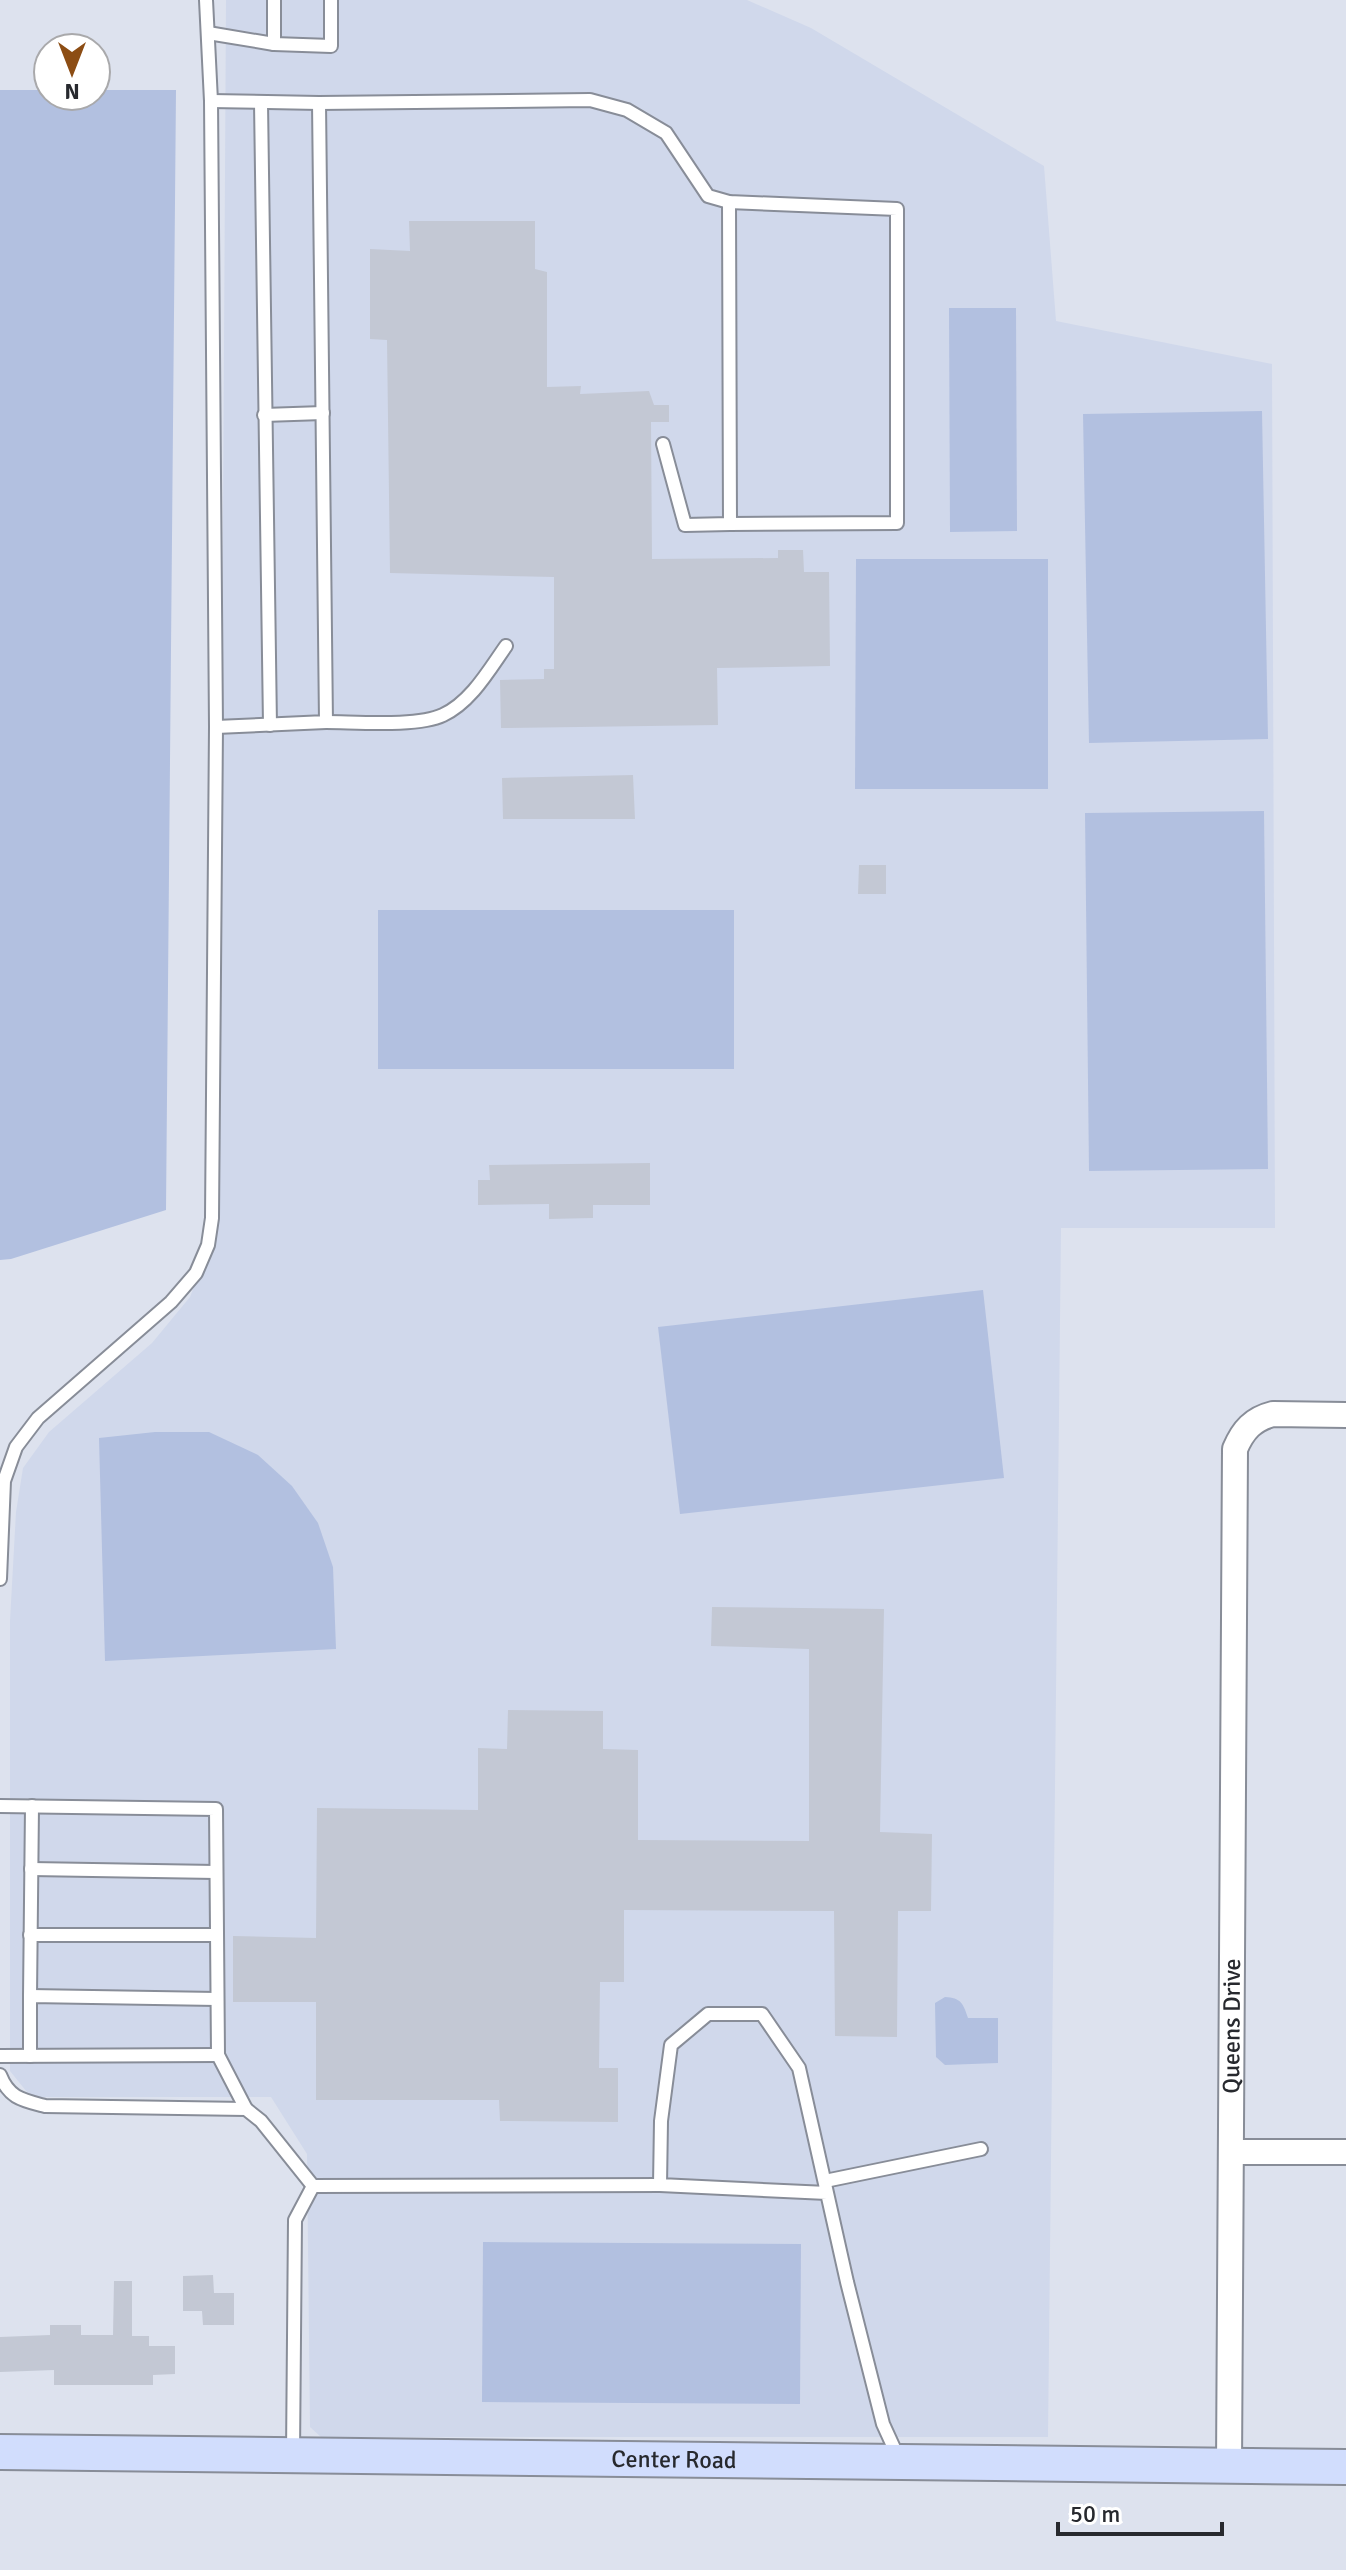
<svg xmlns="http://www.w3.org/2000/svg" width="1346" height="2570" font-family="Signika,sans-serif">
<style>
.built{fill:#d0d8eb}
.green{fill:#b2c0e0}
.building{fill:#c3c8d4}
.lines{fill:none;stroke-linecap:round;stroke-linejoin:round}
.lane-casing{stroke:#888d98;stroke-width:16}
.street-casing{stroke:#888d98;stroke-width:28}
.secondary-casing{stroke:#888d98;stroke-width:38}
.lane{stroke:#fff;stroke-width:12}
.street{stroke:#fff;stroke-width:24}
.secondary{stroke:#d1ddfd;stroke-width:34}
.labels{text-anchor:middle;stroke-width:7;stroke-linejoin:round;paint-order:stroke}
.street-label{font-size:24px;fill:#27292e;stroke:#fff}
</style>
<rect width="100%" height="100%" fill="#dde2ee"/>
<polygon class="built" points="226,0 747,0 811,28 1044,166 1056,321 1272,364 1275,1228 1061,1228 1048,2437 321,2437 310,2427 307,2154 271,2097 31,2097 10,2071 10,1621 16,1512 23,1468 49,1432 152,1343 190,1297 219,1223"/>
<g class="green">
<polygon points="0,90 48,90 48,96 96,96 96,90 176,90 166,1210 11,1259 0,1260"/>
<polygon points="949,308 1016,308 1017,531 950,532"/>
<polygon points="1262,411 1268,739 1089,743 1083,414"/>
<polygon points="856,559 1048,559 1048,789 855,789"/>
<polygon points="1264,811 1268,1169 1089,1171 1085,813"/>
<rect x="378" y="910" width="356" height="159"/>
<polygon points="983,1290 1004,1478 680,1514 658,1327"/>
<polygon points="155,1432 209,1432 258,1455 292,1486 318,1523 333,1567 336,1649 105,1661 99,1438"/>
<path d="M945,1997C961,1998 963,2003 968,2018H998V2063L945,2065L936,2057L935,2003Z"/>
<polygon points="483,2242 801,2244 800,2404 482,2402"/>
</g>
<g class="building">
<polygon points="409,221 535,221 535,269 547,272 547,387 581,386 580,394 649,391 654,405 669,405 669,422 651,422 652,559 778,558 778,550 803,550 804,572 829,572 830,666 717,668 718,725 501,728 500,680 544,679 544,669 554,669 554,577 390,573 387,340 370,339 370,249 410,251"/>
<polygon points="633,775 635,819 503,819 502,778"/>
<polygon points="859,865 886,865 886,894 858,894"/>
<polygon points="650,1163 650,1205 593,1205 593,1218 549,1219 549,1204 478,1205 478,1180 490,1180 489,1165"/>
<polygon points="712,1607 884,1609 880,1832 932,1834 931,1911 898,1911 897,2037 835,2036 834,1911 624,1910 624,1982 600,1982 599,2068 618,2068 618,2122 500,2121 499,2100 316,2100 316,2002 233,2002 233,1936 316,1938 317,1808 478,1810 478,1748 507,1749 508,1710 603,1711 603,1749 638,1750 638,1840 809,1841 809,1649 711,1646"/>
<polygon points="213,2275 214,2293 234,2293 234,2325 203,2325 202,2311 183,2311 183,2276"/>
<polygon points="114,2281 132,2281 132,2336 149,2336 149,2346 175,2346 175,2374 153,2375 153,2385 54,2385 54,2370 0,2372 0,2337 50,2335 50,2325 81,2325 81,2335 113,2335"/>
</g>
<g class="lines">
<defs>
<g id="lane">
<polyline points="208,33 274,44 331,46 331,0"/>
<polyline points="274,44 274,0"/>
<polyline points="211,101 319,103 590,100 627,110 666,133 708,196 729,202 897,209 897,523 730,524"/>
<polyline points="261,103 270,725"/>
<polyline points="264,415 323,413"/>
<polyline points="663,444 685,525 730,524 729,202"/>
<path d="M326,722C356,722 418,727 443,715C471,702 489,670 506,646"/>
<polyline points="216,727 326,722 319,103"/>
<polyline points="0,1579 4,1481 16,1447 38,1418 171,1302 196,1273 208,1245 212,1218 216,727 211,101 206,0"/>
<polyline points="0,1806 216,1809 218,2055 246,2109"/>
<polyline points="31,1869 216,1872"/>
<polyline points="30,1935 217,1935"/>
<polyline points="30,1996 32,1806"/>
<polyline points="0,2056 218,2055"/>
<polyline points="30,2056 30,1996 217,1999"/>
<path d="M0,2075C9,2098 22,2100 45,2106L246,2109L261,2121L313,2186"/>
<polyline points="825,2181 981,2149"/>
<polyline points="313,2186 660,2185"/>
<polyline points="827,2193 660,2185 661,2121 671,2045 708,2014 762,2014 799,2068 847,2282 883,2424 899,2459"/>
<polyline points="293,2454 295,2220 313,2186"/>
</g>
<g id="street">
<polyline points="1231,2152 1346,2152"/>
<path id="s1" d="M1229,2466L1235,1449C1243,1430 1253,1419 1273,1414L1346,1415"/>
</g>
<g id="secondary">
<path id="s2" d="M0,2452L1346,2467"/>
</g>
</defs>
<use href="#lane" class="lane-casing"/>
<use href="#street" class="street-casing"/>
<use href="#secondary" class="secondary-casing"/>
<use href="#lane" class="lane"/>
<use href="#street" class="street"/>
<use href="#secondary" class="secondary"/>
</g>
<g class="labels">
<g class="street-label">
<text dy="8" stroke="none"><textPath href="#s1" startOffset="440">Queens Drive</textPath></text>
<text dy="8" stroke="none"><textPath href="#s2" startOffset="674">Center Road</textPath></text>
</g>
</g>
<g transform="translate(72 72) rotate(180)"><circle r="38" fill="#ffffff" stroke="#a9a9ab" stroke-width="2"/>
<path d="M0-6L14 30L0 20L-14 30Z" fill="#8c4d14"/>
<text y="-12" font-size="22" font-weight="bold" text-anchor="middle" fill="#27292e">N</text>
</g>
<path d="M1058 2522v12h164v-12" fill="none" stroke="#27292e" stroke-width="4"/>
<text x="1070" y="2522" font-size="24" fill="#27292e" stroke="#ffffff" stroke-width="6" paint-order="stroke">50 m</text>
</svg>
